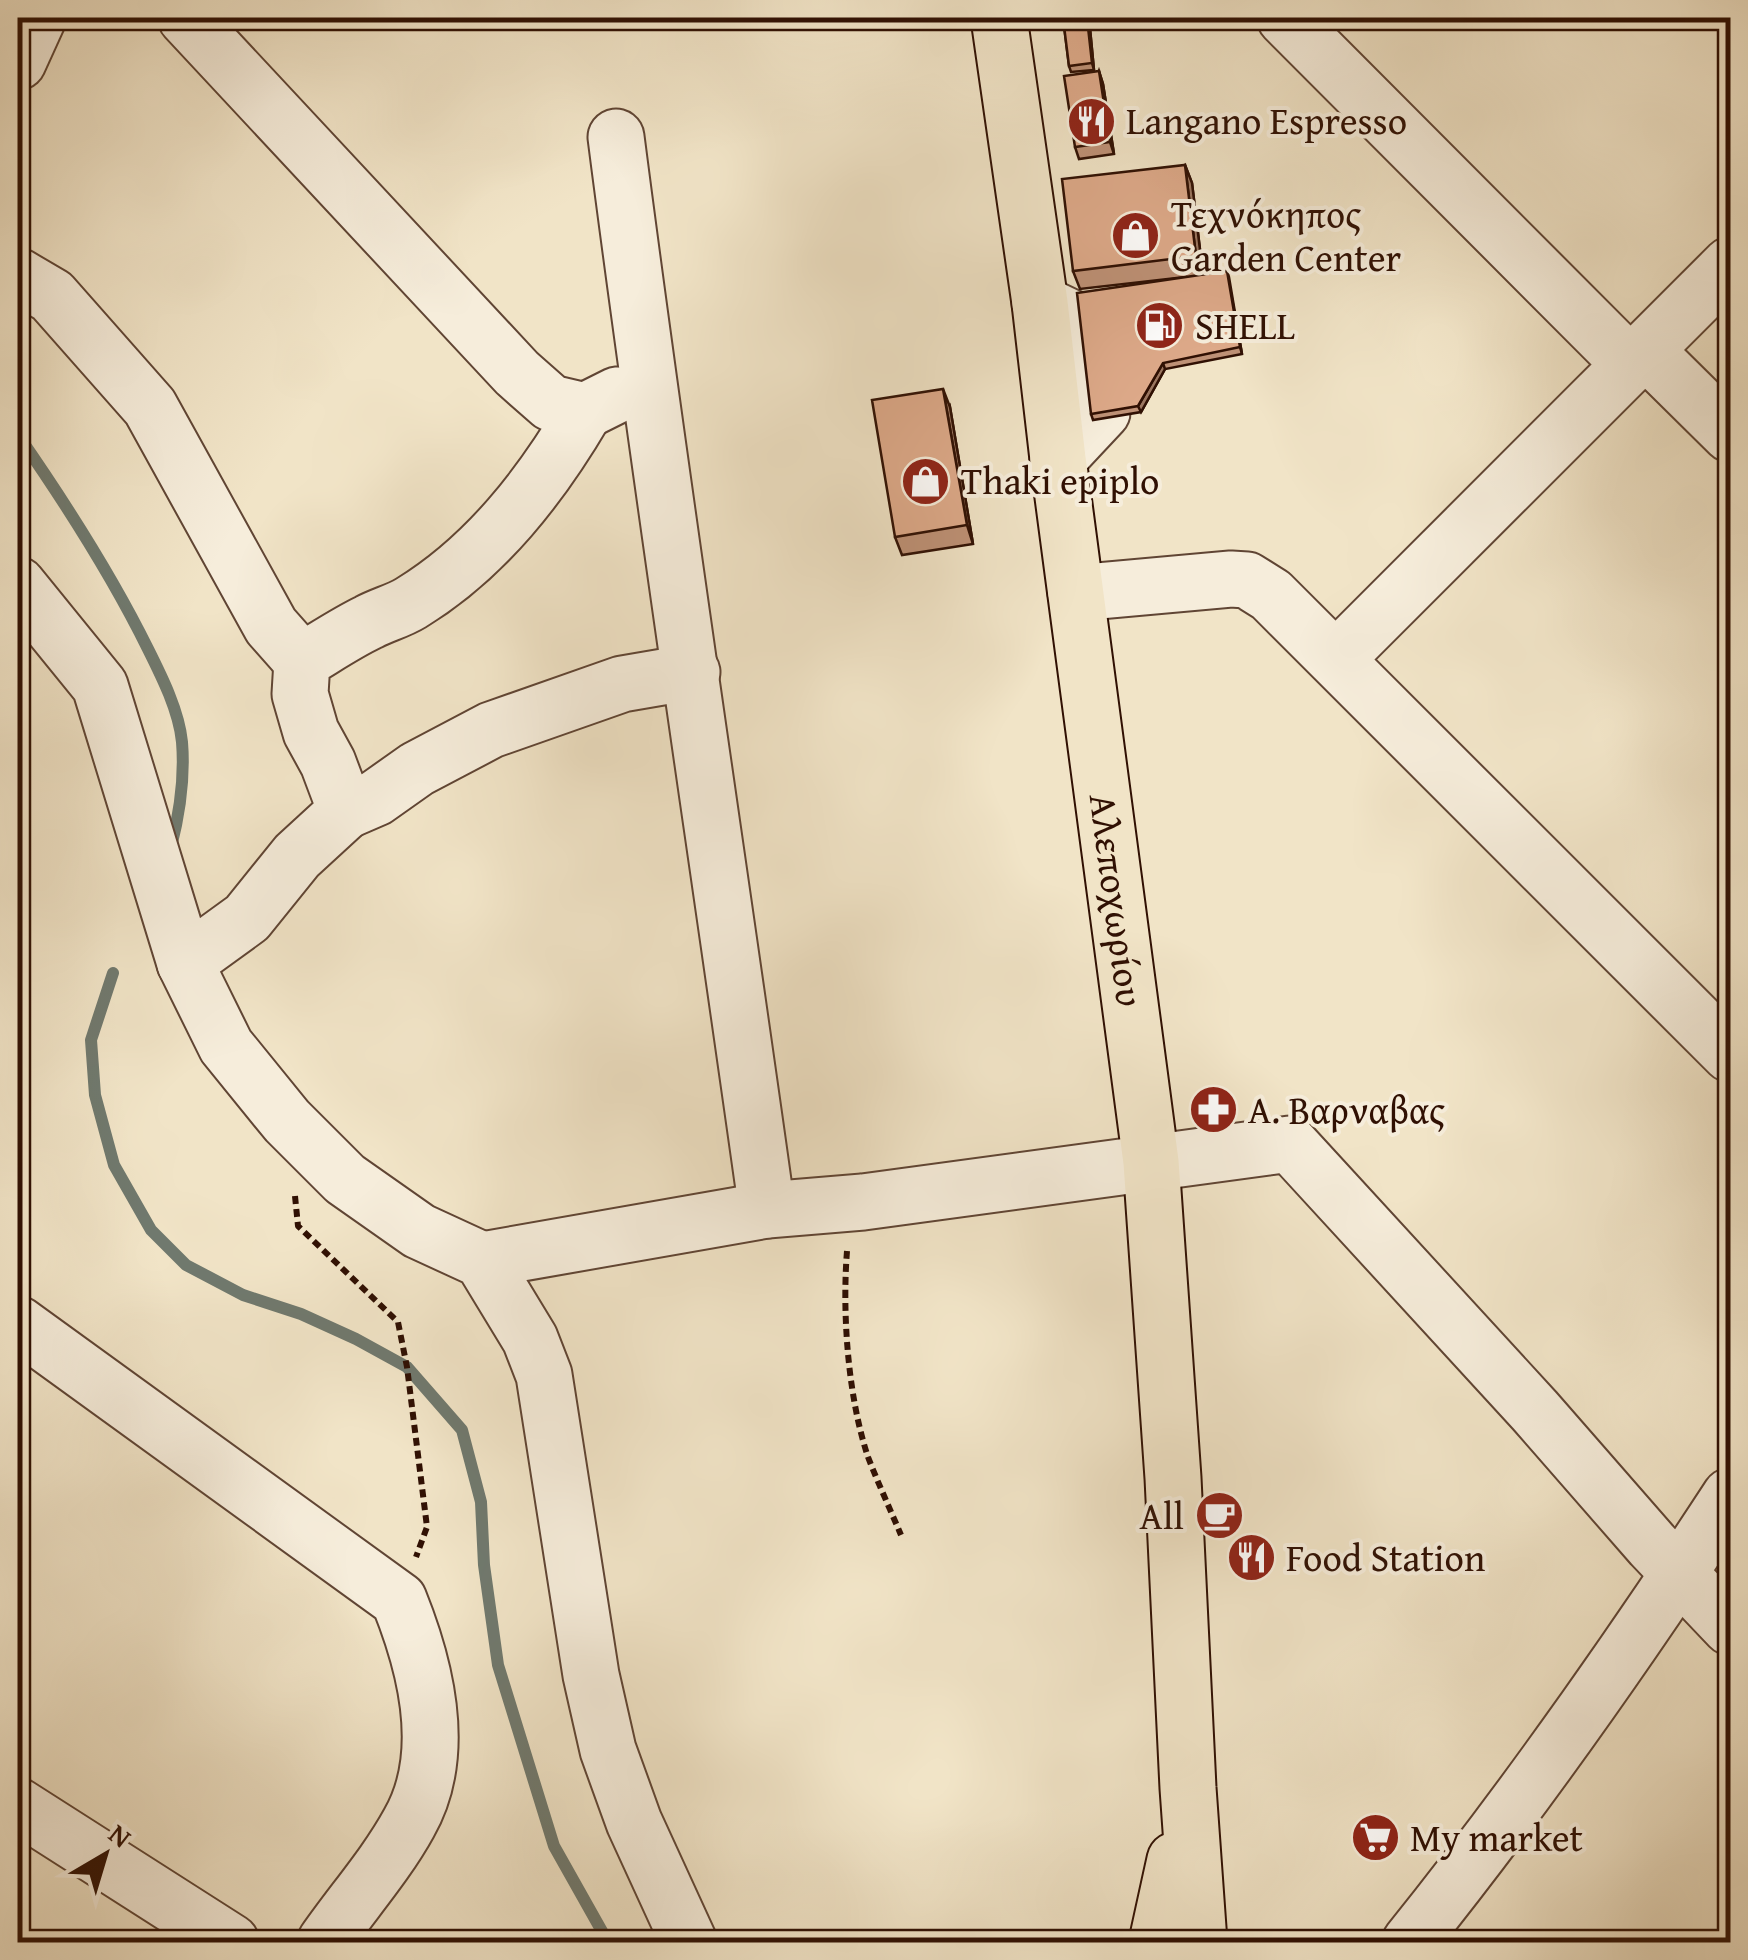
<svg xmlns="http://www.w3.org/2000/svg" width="1748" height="1960" font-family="'Gentium Book Plus',serif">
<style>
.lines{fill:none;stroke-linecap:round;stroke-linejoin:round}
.stream{stroke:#70796e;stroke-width:12}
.minor-casing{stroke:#604534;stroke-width:59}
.major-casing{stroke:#301003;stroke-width:59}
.path{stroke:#301003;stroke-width:6;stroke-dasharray:8 5;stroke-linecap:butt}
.minor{stroke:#f6eddb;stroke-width:55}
.major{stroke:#f1e4c7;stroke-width:55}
.wall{fill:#be9176;stroke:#301003;stroke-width:2.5}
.shaded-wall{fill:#9b7660;stroke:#301003;stroke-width:2.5}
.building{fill:#dda989;stroke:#301003;stroke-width:2.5}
.labels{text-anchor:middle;stroke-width:8;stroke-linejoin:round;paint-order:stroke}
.poi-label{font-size:38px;fill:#301003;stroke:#f6eddb;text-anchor:start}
.street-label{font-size:38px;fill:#301003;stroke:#f6eddb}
</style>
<rect width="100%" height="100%" fill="#f1e4c7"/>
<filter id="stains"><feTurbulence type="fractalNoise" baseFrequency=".002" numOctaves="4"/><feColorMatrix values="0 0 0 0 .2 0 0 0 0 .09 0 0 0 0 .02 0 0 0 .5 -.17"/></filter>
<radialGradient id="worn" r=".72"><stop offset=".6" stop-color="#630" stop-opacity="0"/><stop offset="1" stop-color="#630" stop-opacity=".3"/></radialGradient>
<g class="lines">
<g class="stream">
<path d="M18,435C66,504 111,574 148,649C162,677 179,711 182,742C185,779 180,812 171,847"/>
<polyline points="113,973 91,1040 95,1095 114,1165 151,1230 186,1265 243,1295 301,1314 356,1339 407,1367 462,1430 481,1502 484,1565 498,1665 554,1846 608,1942"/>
</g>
<defs>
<g id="minor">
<polyline points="186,18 517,373 551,403 585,411 617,395"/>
<polyline points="1285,18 1631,365"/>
<polyline points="18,62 38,18"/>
<path d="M616,137C662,495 717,852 767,1210"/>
<polyline points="18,276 52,296 150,407 271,626 302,661"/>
<polyline points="1040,303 1092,328 1102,412 1058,459"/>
<polyline points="1645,350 1730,434"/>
<polyline points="18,585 100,686 185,963 226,1046 287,1121 345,1179 419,1231 482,1260 530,1339 544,1375 591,1675 608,1750 634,1822 689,1942"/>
<polyline points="1076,593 1231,579 1247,580 1271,595 1730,1054"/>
<polyline points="1336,659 1730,265"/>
<polyline points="346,811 376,798 417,769 491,730 622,684 692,672"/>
<path d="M185,963L247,918L297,856L346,811L328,763L311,732L300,694L302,661C324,648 346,633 369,622C382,615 398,611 411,603C486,557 541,486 585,411"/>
<polyline points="482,1260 767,1210 863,1202 1290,1144 1535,1411 1652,1545 1730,1627"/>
<path d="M18,1324L399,1600C426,1667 448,1755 409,1823C386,1865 352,1903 325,1942"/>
<polyline points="18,1806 231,1942"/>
<path d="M1410,1942C1524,1800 1630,1649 1730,1496"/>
</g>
<g id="major">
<path id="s1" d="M999,18L1040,303L1058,459L1151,1162L1173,1478L1188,1788L1199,1942"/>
<polyline points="1157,1942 1175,1860"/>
</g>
</defs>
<use href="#minor" class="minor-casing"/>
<use href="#major" class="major-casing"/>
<g class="path">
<polyline points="295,1196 298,1226 398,1322 407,1367 427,1527 416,1557"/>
<path d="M847,1251C842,1314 848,1397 868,1457C878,1483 890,1509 901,1535"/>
</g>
<use href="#minor" class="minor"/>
<use href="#major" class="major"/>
</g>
<g class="wall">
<polygon points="1063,18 1089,18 1094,70 1071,72 1069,66"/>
<polygon points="1099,71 1103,84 1114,154 1079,159 1075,147"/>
<polygon points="1185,165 1192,183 1203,274 1227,271 1242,354 1165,369 1141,412 1093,420 1091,414 1185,277 1080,289 1073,271"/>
<polygon points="950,407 973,544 902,555 895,537"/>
</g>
<g class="shaded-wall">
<polygon points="1087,18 1089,18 1094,70 1092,63"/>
<polygon points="1099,71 1103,84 1114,154 1110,142"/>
<polygon points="1185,165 1192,183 1203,275 1196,256"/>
<polygon points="1227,271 1229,277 1242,354 1240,347"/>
<polygon points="1163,363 1165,369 1141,412 1138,406"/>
<polygon points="943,389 950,407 973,544 967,525"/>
</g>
<g class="building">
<polygon points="1063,18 1087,18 1092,63 1069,66"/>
<polygon points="1099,71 1110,142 1075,147 1064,76"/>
<polygon points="1185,165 1196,256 1073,271 1062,179"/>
<polygon points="1227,271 1240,347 1163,363 1138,406 1091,414 1077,293"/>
<polygon points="943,389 967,525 895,537 872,400"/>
</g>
<defs>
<symbol id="restaurant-disc" viewBox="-11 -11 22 22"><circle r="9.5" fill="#8f2418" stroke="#f6eddb"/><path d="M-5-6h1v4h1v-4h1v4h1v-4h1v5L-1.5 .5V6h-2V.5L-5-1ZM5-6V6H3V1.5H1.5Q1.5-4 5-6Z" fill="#fff"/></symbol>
<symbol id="shop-disc" viewBox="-11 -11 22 22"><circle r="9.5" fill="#8f2418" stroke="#f6eddb"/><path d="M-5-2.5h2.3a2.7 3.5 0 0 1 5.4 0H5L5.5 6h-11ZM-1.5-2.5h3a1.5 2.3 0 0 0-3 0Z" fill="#fff"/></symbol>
<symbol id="fuel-disc" viewBox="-11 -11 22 22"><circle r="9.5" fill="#8f2418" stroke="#f6eddb"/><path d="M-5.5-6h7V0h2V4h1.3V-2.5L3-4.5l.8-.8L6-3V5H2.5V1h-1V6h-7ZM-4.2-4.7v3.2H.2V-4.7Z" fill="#fff"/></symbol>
<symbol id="pharmacy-disc" viewBox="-11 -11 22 22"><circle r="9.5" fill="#8f2418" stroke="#f6eddb"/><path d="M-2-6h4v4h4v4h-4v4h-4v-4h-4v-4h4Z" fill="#fff"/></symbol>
<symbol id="cafe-disc" viewBox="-11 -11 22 22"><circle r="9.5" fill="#8f2418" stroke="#f6eddb"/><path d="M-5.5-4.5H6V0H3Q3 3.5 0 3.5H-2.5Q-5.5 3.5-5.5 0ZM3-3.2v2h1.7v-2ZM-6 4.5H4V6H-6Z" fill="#fff"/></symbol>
<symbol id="supermarket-disc" viewBox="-11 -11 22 22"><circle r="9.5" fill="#8f2418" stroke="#f6eddb"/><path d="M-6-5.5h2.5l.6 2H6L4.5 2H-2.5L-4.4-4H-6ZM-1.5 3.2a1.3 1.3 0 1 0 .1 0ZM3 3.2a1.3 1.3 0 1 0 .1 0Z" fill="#fff"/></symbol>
</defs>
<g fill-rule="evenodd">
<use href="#restaurant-disc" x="1064" y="94" width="55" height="55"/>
<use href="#shop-disc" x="1108" y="208" width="55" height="55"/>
<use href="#fuel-disc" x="1132" y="298" width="55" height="55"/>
<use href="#shop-disc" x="898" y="454" width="55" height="55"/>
<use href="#pharmacy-disc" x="1186" y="1082" width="55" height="55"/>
<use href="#cafe-disc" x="1192" y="1488" width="55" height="55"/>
<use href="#restaurant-disc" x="1224" y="1530" width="55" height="55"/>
<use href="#supermarket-disc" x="1348" y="1810" width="55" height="55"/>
</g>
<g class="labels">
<g class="poi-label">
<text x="1126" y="134">Langano Espresso</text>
<text x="1171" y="227">Τεχνόκηπος<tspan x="1171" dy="44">Garden Center</tspan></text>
<text x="1195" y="339">SHELL</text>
<text x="961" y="494">Thaki epiplo</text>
<text x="1248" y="1123">Α. Βαρναβας</text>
<text x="1184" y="1529" text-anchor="end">All</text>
<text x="1286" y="1571">Food Station</text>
<text x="1410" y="1851">My market</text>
</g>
<g class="street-label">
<text dy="13" stroke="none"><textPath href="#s1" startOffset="890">Αλεποχωρίου</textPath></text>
</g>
</g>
<rect width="1748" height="1960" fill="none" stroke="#f1e4c7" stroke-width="60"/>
<rect x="20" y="20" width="1708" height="1920" fill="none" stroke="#301003" stroke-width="5"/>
<rect x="30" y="30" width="1688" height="1900" fill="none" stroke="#301003" stroke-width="2.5"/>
<g transform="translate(105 1855) rotate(38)" stroke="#f6eddb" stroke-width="8" paint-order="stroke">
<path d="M0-8L18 38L0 25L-18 38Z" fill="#301003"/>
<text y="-15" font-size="28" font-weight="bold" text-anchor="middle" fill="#301003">N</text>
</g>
<rect width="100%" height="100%" filter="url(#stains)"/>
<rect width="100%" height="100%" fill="url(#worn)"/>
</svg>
